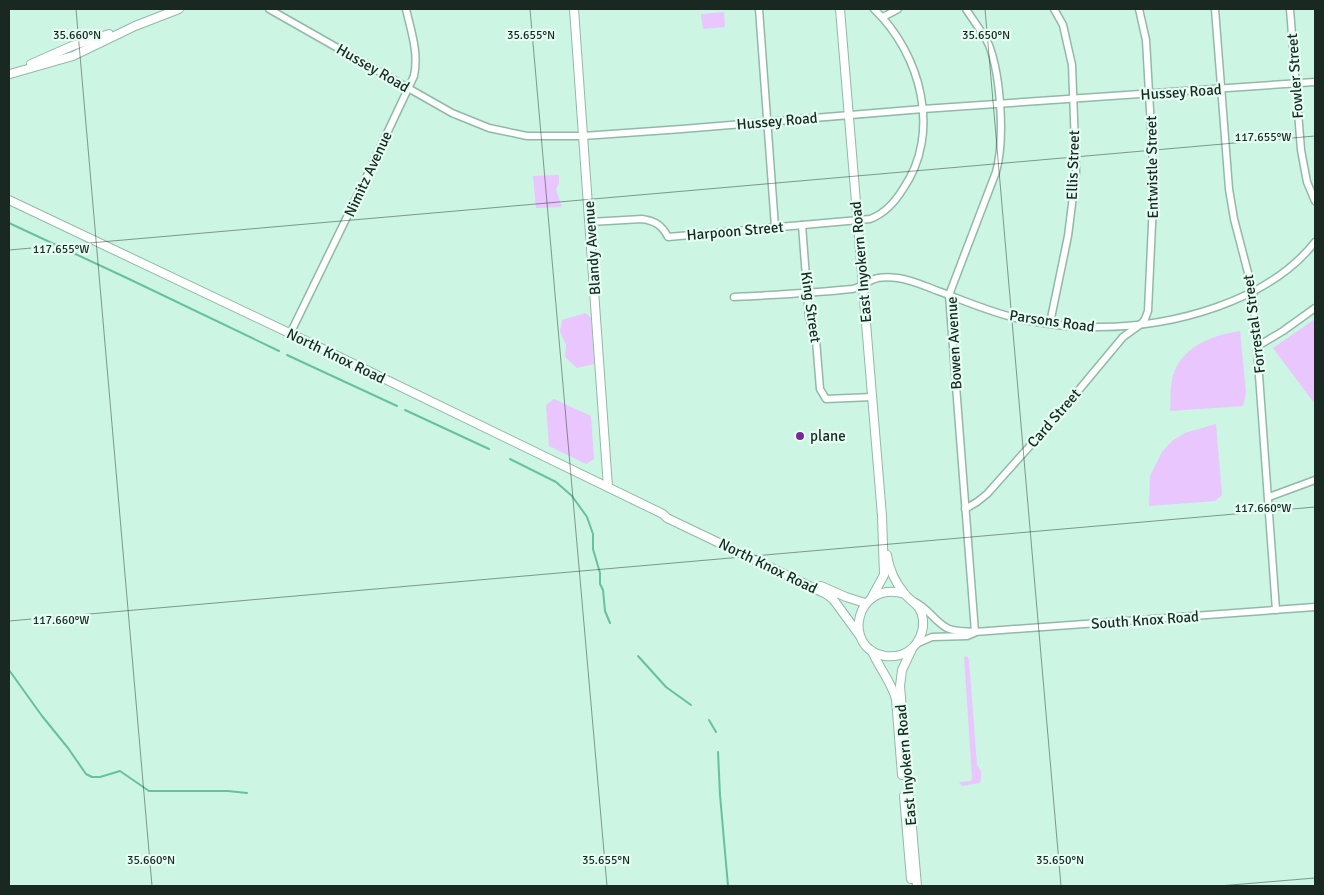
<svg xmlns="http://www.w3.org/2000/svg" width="1324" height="895" font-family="Signika,sans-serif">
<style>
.green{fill:#e9c6fd}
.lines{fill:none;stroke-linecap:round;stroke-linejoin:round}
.stream{stroke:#66c19f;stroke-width:2}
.minor-casing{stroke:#92b9a8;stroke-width:9}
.tertiary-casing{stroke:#92b9a8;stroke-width:10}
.minor{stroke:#fff;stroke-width:6}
.tertiary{stroke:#fff;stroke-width:8}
.ticks{fill:none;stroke:#192922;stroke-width:1;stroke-opacity:0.45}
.poi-dot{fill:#782a9b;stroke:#e5fef3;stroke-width:2}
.labels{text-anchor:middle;stroke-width:4.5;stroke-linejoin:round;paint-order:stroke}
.street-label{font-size:15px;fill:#192922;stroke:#e5fef3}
.poi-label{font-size:15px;fill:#192922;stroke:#e5fef3;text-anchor:start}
.ticks-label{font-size:12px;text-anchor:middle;fill:#192922;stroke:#e5fef3;stroke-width:4.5;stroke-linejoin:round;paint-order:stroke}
</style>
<rect width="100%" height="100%" fill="#ccf5e3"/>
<g class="green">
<polygon points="724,12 725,27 703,29 701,14"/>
<polygon points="559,175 559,183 556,190 562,207 536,208 533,176"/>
<polygon points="586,313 591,318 594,364 577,368 565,357 566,345 560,332 562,320"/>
<polygon points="1315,319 1315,404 1273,348"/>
<path d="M1240,331L1246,393L1243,406L1170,411C1171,401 1170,390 1172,380C1178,348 1212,335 1240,331Z"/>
<polygon points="554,399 591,416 594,459 586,464 549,446 546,405"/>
<polygon points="1216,424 1222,495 1215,501 1149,506 1150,476 1162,452 1172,441 1185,433"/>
<path d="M967,656L969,660L977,765C982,771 982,775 980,783L962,786L959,782L971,781L972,777L964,657Z"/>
</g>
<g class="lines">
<g class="stream">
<polyline points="9,223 129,279 279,351"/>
<polyline points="287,355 397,406"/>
<polyline points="405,410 489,449"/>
<polyline points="510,459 556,482 572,496 587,517 593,534 593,549 600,573 600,584 603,590 605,611 610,623"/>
<polyline points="638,656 666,687 691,705"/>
<polyline points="9,670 42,716 68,748 86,774 92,777 100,777 120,771 149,791 228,791 247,793"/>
<polyline points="709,720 716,732"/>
<polyline points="718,752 720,795 728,886"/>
</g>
<defs>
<g id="minor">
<polyline points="269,9 452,113 489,128 527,136 583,136 682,129 923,109 1315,82"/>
<polyline points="759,9 775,227"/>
<path d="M966,9C973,20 983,33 989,45C1001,77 1005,140 996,172L949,295L975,632"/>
<polyline points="1215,9 1229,189 1234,219 1253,292 1276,610"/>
<polyline points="1290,9 1301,150 1307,182 1315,201"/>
<polyline points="883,17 898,9"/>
<path d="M590,222L642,219C655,221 662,225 668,237L870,219C884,214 895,202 903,189C942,133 921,54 874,9"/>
<polyline points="802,225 809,317 816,340 820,389 826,399 872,397"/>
<path d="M734,297C773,295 813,293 852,289C860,288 865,283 872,280C880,276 890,277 898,278C912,280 925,286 938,291C965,301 992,313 1020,319C1046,324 1073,328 1099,327C1172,327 1268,302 1315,242"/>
<polyline points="1050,323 1068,236 1076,172 1072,65 1063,25 1054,9"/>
<path d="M290,334L364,182L414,76C419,53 411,31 406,9"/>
<polyline points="1258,346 1283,331 1315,308"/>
<polyline points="1269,497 1315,480"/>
<polyline points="965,509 977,502 987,494 1063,409 1123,337 1141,324 1145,319 1148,311 1154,181 1146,40 1139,9"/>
<path d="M915,602C928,608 934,621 947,628C956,632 965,631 975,632L1315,607"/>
<polyline points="916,644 932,637 967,636 974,633"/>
</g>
<g id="tertiary">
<polyline points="574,9 608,487"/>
<polyline points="840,9 882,516 884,575 872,597"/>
<polyline points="31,64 72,46 109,34"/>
<polyline points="10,74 73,56 135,26 179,9"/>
<polyline points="9,200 323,349 663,514 667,518 826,594 833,599 860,636"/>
<path d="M887,555C889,568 895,582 904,593C911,603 921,603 923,620C924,631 919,643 910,650C903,656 894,657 885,656C841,649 855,579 905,594"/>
<polyline points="821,586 846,597 865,603"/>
<polyline points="912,649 902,670 900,686 917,886"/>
<path d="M872,651C879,668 891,681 896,699L902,775"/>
<polyline points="904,796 911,879"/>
</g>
</defs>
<use href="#minor" class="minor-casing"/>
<use href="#tertiary" class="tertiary-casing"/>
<use href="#minor" class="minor"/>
<use href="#tertiary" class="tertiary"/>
</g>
<path class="ticks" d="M76,9L152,886M530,9L607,886M985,9L1061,886M9,250L1315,136M9,621L1315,507M1219,886L1315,878"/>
<circle class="poi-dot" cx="800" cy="436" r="5"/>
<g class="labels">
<g class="street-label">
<text transform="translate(373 68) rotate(30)" y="5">Hussey Road</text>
<text transform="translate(1295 76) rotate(-94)" y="5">Fowler Street</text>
<text transform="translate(1181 92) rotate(-4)" y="5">Hussey Road</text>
<text transform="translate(777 121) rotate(-5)" y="5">Hussey Road</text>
<text transform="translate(1073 165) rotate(-88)" y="5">Ellis Street</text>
<text transform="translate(1152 167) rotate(-91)" y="5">Entwistle Street</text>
<text transform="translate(368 174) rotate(-65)" y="5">Nimitz Avenue</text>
<text transform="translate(735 231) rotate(-5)" y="5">Harpoon Street</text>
<text transform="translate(592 248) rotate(-94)" y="5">Blandy Avenue</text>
<text transform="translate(861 262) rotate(-95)" y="5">East Inyokern Road</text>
<text transform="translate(811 307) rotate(82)" y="5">King Street</text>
<text transform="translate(1052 321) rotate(8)" y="5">Parsons Road</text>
<text transform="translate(1254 324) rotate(-97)" y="5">Forrestal Street</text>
<text transform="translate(954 343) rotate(-93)" y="5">Bowen Avenue</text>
<text transform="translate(336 356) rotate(26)" y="5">North Knox Road</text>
<text transform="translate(1054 418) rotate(-49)" y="5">Card Street</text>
<text transform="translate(768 566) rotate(26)" y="5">North Knox Road</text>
<text transform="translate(1145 620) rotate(-4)" y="5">South Knox Road</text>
<text transform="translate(906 765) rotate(-95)" y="5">East Inyokern Road</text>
</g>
<g class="poi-label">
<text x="810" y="441">plane</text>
</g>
</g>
<g class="ticks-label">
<text x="77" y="39">35.660°N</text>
<text x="531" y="39">35.655°N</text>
<text x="986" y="39">35.650°N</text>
<text x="1263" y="141">117.655°W</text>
<text x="61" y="253">117.655°W</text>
<text x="1263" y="512">117.660°W</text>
<text x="61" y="624">117.660°W</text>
<text x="151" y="864">35.660°N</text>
<text x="606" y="864">35.655°N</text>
<text x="1060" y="864">35.650°N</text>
</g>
<rect width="1324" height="895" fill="none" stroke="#192922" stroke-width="20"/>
</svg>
